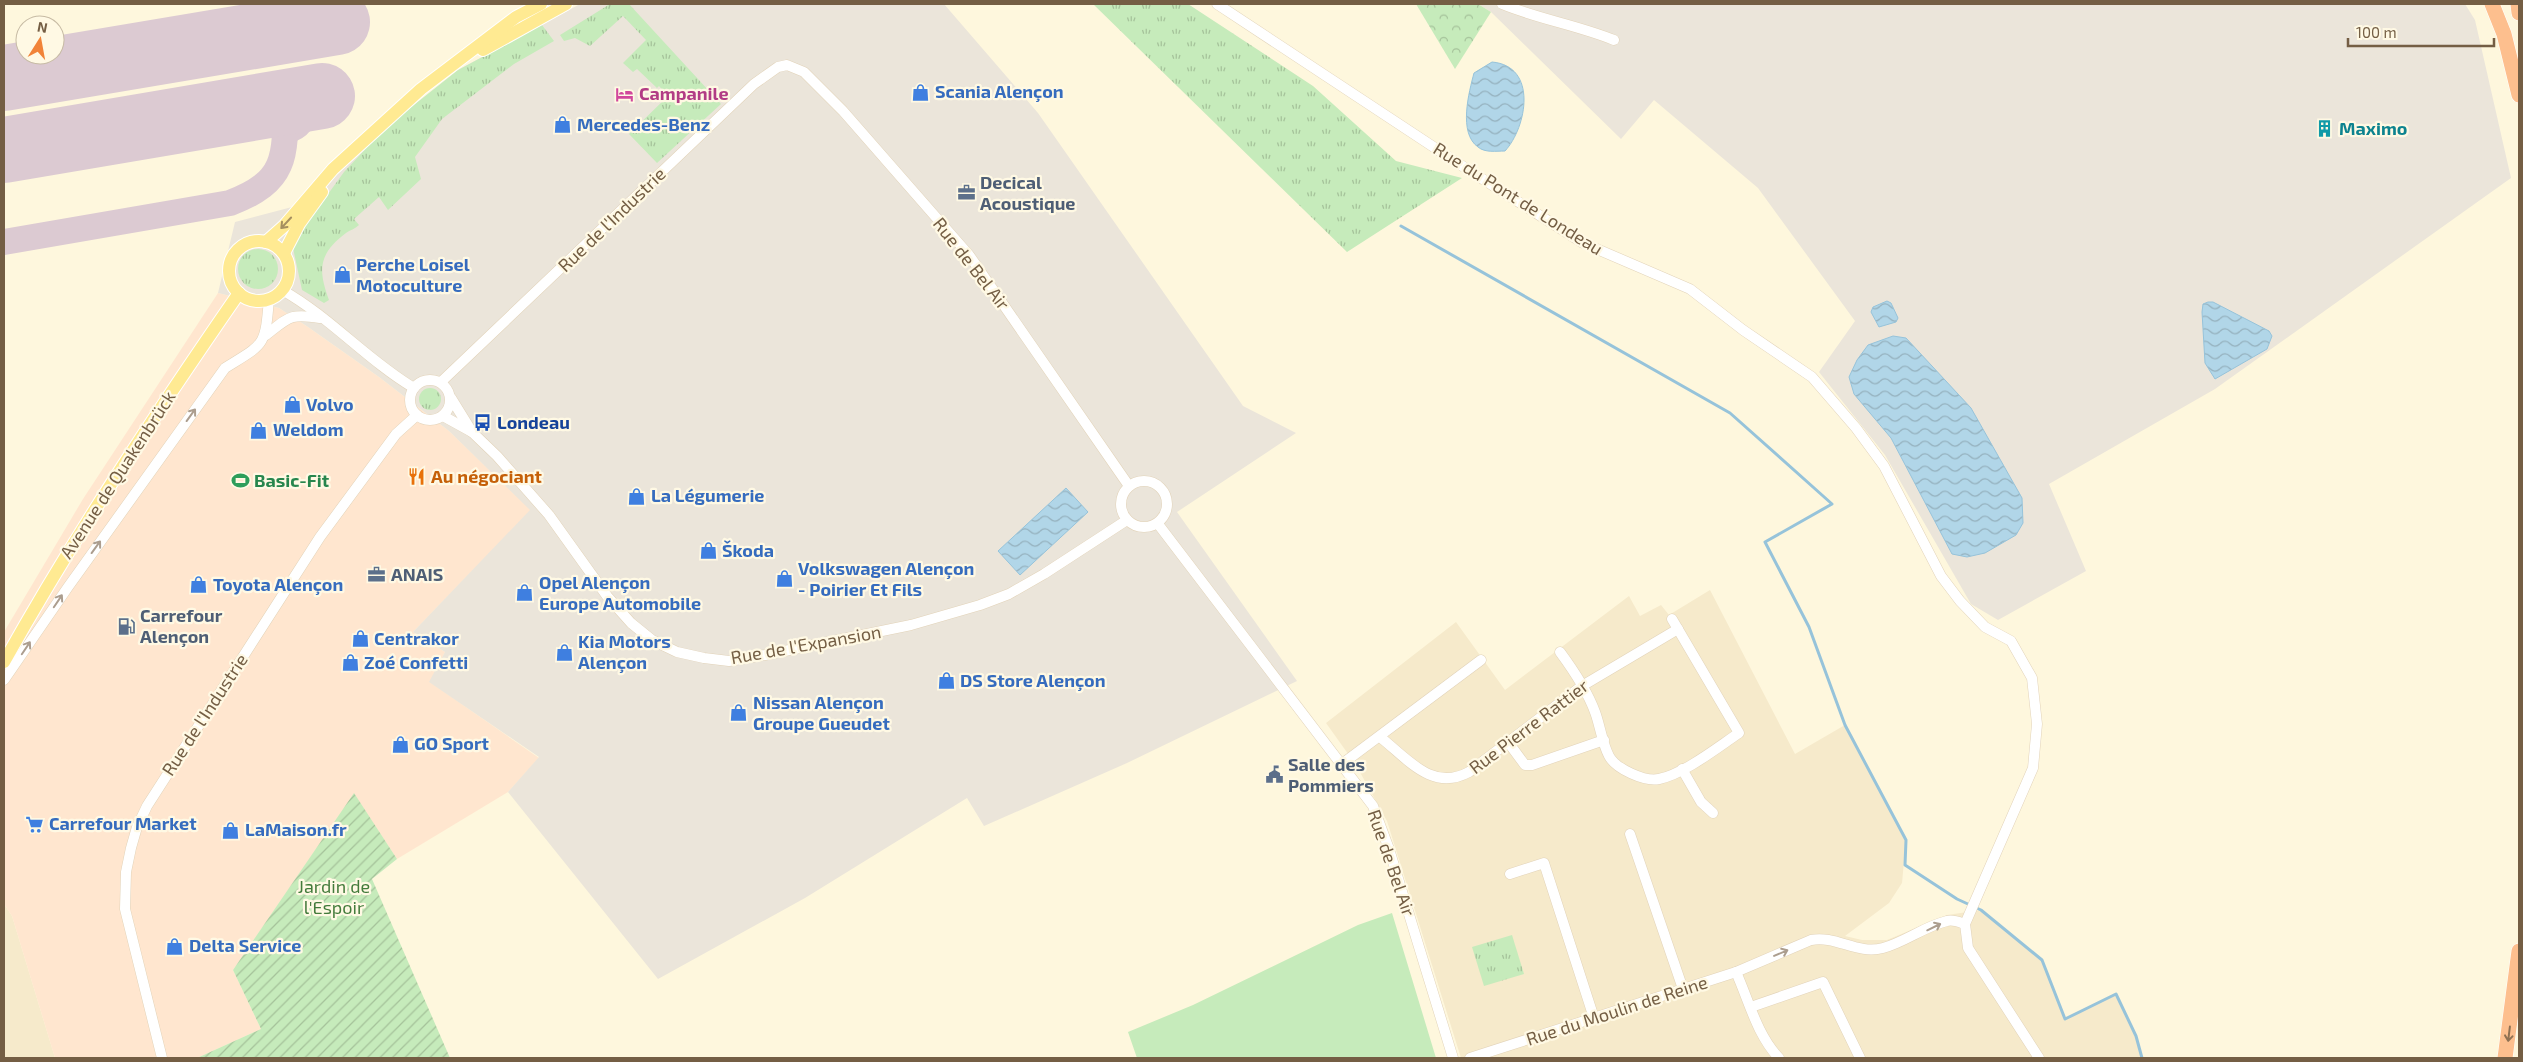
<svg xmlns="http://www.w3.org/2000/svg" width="2523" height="1062" font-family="'Exo 2',sans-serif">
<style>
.residential{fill:#f6eacb}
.commercial{fill:#ffe6cf}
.industrial{fill:#ebe5da}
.grass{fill:url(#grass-tufts)}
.forest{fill:url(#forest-crowns)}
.garden{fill:url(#garden-furrows)}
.pitch{fill:#c6ebbb}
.water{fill:url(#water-waves);stroke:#96c3da}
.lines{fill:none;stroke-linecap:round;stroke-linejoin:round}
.stream{stroke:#96c3da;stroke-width:3}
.taxiway{stroke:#dccad2;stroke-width:26}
.runway{stroke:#dccad2;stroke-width:66}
.minor-casing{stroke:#e2d3b9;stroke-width:11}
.major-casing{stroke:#fff;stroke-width:14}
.highway-casing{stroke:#fff;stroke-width:16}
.minor{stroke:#fff;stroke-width:10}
.major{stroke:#ffea92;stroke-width:12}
.highway{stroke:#fdbf8e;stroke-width:15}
.oneway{stroke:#a58f5f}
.oneway2{stroke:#ac9e8f}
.oneway3{stroke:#8f7153}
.labels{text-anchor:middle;stroke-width:4.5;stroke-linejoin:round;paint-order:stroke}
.shop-label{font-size:18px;font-weight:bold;fill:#366cbe;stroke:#fff9e4;text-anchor:start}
.hotel-label{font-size:18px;font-weight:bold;fill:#b23c85;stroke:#fff9e4;text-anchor:start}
.culture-label{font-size:18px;font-weight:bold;fill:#0d838f;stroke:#fff9e4;text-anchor:start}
.service-label{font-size:18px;font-weight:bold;fill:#4e5e75;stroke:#fff9e4;text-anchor:start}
.street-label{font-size:18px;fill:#745e44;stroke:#fff9e4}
.transit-label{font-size:18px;font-weight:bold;fill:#164399;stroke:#fff9e4;text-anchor:start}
.food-label{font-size:18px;font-weight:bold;fill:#c56008;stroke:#fff9e4;text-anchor:start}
.leisure-label{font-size:18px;font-weight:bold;fill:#27864d;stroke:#fff9e4;text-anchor:start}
.park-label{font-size:18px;fill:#437b3b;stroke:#fff9e4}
</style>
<defs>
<pattern id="grass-tufts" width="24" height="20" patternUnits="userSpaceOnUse" patternTransform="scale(1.25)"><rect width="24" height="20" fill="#c6ebbb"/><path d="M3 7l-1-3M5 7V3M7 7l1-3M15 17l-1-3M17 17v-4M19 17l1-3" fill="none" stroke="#a5c29a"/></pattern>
<pattern id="forest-crowns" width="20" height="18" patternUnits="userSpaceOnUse" patternTransform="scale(1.25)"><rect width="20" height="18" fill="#c6ebbb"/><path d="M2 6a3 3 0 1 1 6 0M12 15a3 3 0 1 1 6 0" fill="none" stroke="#a5c29a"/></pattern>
<pattern id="garden-furrows" width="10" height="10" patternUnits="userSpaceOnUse" patternTransform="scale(1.25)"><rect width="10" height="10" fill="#c6ebbb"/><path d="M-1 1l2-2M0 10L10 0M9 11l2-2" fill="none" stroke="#a5c29a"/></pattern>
<pattern id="water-waves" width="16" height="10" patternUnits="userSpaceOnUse" patternTransform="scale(1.25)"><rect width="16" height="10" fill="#b1d6e8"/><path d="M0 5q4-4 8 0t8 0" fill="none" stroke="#95b1be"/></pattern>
</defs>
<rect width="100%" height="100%" fill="#fef7dd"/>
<g class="residential">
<polygon points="1710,590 1795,754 1845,725 1906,840 1902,883 1889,903 1845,936 1862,940 1887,940 1947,915 1981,910 2042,960 2065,1018 2116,994 2136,1036 2142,1058 1461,1058 1387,821 1356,765 1326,723 1456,622 1505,690 1629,596 1640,616 1661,605 1669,615"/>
<polygon points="4,904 12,916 55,1058 4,1058"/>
</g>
<polygon class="commercial" points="218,293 279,308 308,327 379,377 449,431 531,510 413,632 445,652 430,682 539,758 508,792 397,859 354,794 233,970 261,1029 197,1058 55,1058 12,916 4,904 4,632 83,499"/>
<g class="industrial">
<polygon points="580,4 944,4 1038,113 1243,406 1296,433 1177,512 1297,681 1127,763 984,826 967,798 805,898 658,979 508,792 539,757 429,682 445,652 413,632 530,510 449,431 379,377 308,327 279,308 218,293 235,222 292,207 458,70"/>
<polygon points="1478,4 2465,4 2475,20 2511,178 2215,389 2049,484 2086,571 1998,620 1971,604 1885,455 1819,372 1855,321 1758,188 1654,100 1621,139 1491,12"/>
</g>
<g class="grass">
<polygon points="610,4 629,4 721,104 657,163 629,134 668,96 659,86 657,88 637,69 633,72 623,63 646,40 623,16 590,46 575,38 564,41 560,35"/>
<polygon points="1093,4 1188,4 1313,86 1396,161 1462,178 1347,252"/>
<path d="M542,25L554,41L514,64L442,119L415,157L421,179L388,210L379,197L354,219L359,225C355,229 350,230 346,233C318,254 318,270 329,300L324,303L302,290L293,248L299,234L344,172L386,127L458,70Z"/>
<circle cx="258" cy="269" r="20"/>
<circle cx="430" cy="399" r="11"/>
<polygon points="1512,935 1524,974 1484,986 1472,947"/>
</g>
<polygon class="forest" points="1416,4 1478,4 1491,12 1455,69"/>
<polygon class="garden" points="354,793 397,859 372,879 450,1058 197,1058 261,1029 233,970"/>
<polygon class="pitch" points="1392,913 1436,1058 1137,1058 1128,1032 1193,1005 1358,925"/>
<g class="water">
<path d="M1492,62C1538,66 1527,127 1505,151C1496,151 1485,153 1478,147C1458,133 1469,92 1474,73Z"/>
<polygon points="1887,301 1891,303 1898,318 1896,322 1879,327 1871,312 1873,307"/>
<polygon points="2208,302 2213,302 2269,331 2272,336 2267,349 2215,379 2205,363 2202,312 2203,304"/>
<polygon points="1893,336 1906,338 1971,408 2022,498 2023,523 2016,535 1985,553 1967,557 1952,554 1891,438 1854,394 1849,377 1857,360 1868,345"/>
<polygon points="1066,488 1088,512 1020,575 998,551"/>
</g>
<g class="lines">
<polyline class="stream" points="1401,226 1730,413 1832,504 1765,542 1809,627 1845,725 1906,840 1905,865 1957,899 1981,910 2042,960 2065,1019 2116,994 2136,1036 2142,1058"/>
<g class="taxiway">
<path d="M248,109C266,110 279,141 298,125C304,120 307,111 308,104L302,99"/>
<path d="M4,242L230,203C286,182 286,157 285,103"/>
</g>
<g class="runway">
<polyline points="4,78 337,22"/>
<polyline points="4,150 322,96"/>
</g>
<defs>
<g id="minor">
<polyline points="1217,4 1470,171 1583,243 1690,289 1743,330 1812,377 1856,428 1884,466 1941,576 1960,601 1985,627 2011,641 2032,678 2037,724 2033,768 1965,924 1968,948 2039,1058"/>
<path d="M1502,4C1538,19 1577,25 1614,40"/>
<path d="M282,290C330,317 367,360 414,388"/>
<path d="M266,335C289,317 290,313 320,318"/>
<circle cx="430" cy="400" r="20"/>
<polyline points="441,382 754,84 778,67 787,65 804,72 843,111 969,255 1129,486"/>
<polyline points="451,398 472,432"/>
<polyline points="443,416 472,432 497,456 549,515 607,596 631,623 652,640 677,652 704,658 729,661 765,655 911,625 980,605 1009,594 1044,574 1127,520"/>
<circle cx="1144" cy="504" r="23"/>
<polyline points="1158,524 1373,806 1389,849 1453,1058"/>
<path d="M1560,652C1574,671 1587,690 1595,712C1600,725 1602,743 1609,756C1616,769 1645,782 1659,779C1684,774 1718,747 1739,733L1672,619"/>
<path d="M4,680L68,587L225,368C265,343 265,347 269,299"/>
<path d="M1380,737C1408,759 1432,792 1469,772L1582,686L1678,629"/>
<polyline points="1508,742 1525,765 1532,765 1604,740"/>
<polyline points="1342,764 1481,660"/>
<polyline points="1682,769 1701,802 1713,813"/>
<polyline points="1630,834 1683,989"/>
<polyline points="1510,874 1544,863 1594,1018"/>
<path d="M1736,972C1749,1001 1757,1035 1779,1058"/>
<polyline points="1751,1007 1823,982 1860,1058"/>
<polyline points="162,1058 125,909 126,872 131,848 137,827 147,806 320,537 396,434 417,415"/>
<path d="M1470,1058L1736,972L1811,940C1836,935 1857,955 1883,948C1905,942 1925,926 1947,921C1953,919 1959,922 1965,924"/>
</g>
<g id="major">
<polyline points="483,50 566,4"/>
<circle cx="259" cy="271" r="30"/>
<polyline points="266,242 284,226 333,169 421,89 516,17 541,4"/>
<polyline points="284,253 299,224 322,192"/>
<path d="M4,662C75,535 156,413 239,293"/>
</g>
<g id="highway">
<polyline points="2492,4 2504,34 2519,95"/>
<polyline points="2518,4 2519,13"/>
<polyline points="2505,1058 2519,951"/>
</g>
</defs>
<use href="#minor" class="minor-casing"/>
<use href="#major" class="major-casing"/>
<use href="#highway" class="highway-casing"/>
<use href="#minor" class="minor"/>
<use href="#major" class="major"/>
<use href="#highway" class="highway"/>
</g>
<defs><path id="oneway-shaft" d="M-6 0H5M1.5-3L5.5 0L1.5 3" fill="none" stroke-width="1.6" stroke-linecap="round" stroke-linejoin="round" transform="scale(1.25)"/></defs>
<use class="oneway" href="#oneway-shaft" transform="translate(286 223) rotate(133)"/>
<g class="oneway2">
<use href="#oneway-shaft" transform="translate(191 415) rotate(-54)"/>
<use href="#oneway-shaft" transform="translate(96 547) rotate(-54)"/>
<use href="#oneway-shaft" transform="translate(58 601) rotate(-56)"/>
<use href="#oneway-shaft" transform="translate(26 648) rotate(-56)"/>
<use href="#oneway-shaft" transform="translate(1934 927) rotate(-26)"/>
<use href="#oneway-shaft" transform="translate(1781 953) rotate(-23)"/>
</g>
<use class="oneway3" href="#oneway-shaft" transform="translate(2509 1034) rotate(97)"/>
<defs>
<symbol id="shop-bare" viewBox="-9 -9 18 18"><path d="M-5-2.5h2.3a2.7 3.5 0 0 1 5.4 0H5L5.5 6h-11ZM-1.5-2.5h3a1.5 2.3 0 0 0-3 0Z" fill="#3f7fe0" stroke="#fff9e4" stroke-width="2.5" paint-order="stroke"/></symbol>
<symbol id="hotel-bare" viewBox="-9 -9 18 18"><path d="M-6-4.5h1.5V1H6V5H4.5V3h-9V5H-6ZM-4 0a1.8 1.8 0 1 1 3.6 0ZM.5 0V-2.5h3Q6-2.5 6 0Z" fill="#d1479c" stroke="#fff9e4" stroke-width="2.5" paint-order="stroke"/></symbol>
<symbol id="building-bare" viewBox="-9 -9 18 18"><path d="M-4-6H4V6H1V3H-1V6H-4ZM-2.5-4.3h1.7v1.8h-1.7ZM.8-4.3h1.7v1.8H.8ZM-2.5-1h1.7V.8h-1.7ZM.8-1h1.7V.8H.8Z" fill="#0f9aa8" stroke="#fff9e4" stroke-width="2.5" paint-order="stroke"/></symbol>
<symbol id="office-bare" viewBox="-9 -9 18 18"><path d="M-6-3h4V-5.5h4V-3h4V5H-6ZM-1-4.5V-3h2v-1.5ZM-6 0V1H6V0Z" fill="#5c6f8a" stroke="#fff9e4" stroke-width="2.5" paint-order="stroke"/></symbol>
<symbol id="bus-bare" viewBox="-9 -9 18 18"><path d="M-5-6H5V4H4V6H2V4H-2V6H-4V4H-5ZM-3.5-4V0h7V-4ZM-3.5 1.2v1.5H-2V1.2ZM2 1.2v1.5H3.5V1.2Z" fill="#1a4fb4" stroke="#fff9e4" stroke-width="2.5" paint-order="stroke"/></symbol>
<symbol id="restaurant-bare" viewBox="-9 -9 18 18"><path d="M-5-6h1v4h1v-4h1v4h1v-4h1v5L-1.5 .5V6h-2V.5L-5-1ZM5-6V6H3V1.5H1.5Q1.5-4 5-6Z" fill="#e8710a" stroke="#fff9e4" stroke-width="2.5" paint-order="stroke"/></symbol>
<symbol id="stadium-bare" viewBox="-9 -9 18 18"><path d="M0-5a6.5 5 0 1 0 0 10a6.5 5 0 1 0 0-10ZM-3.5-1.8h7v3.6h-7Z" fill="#2e9e5b" stroke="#fff9e4" stroke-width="2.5" paint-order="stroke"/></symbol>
<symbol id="fuel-bare" viewBox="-9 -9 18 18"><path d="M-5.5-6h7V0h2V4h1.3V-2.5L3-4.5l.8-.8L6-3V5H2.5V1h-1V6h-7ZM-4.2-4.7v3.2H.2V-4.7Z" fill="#5c6f8a" stroke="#fff9e4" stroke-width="2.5" paint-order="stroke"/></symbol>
<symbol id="civic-bare" viewBox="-9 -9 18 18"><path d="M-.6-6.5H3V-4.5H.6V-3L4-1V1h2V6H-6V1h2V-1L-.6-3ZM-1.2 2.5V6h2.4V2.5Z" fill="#5c6f8a" stroke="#fff9e4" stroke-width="2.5" paint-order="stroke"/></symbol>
<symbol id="supermarket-bare" viewBox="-9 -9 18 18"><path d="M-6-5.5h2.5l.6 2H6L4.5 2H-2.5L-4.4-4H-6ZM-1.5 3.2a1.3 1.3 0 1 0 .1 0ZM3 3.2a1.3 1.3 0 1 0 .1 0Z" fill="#3f7fe0" stroke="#fff9e4" stroke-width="2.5" paint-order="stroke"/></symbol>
</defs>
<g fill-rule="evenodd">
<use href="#shop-bare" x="908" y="80" width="25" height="25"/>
<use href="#hotel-bare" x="612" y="82" width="25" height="25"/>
<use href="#shop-bare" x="550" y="112" width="25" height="25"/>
<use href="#building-bare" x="2312" y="116" width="25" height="25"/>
<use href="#office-bare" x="954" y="180" width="25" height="25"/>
<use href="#shop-bare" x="330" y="262" width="25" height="25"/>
<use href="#shop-bare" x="280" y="392" width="25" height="25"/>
<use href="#bus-bare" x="470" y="410" width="25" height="25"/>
<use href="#shop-bare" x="246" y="418" width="25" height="25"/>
<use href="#restaurant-bare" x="404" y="464" width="25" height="25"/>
<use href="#stadium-bare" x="228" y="468" width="25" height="25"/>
<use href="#shop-bare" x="624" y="484" width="25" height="25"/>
<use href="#shop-bare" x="696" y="538" width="25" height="25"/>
<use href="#office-bare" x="364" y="562" width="25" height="25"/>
<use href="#shop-bare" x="772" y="566" width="25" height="25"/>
<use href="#shop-bare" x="186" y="572" width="25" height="25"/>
<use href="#shop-bare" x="512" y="580" width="25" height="25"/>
<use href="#fuel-bare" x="114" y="614" width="25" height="25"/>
<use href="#shop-bare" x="348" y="626" width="25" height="25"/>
<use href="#shop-bare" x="552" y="640" width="25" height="25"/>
<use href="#shop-bare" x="338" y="650" width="25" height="25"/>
<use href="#shop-bare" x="934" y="668" width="25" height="25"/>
<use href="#shop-bare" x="726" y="700" width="25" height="25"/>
<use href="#shop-bare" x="388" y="732" width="25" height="25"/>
<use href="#civic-bare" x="1262" y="762" width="25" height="25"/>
<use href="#supermarket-bare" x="22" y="812" width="25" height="25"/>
<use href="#shop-bare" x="218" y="818" width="25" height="25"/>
<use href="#shop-bare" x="162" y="934" width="25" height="25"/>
</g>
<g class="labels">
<g class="shop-label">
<text x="935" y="98">Scania Alençon</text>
<text x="577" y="131">Mercedes-Benz</text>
<text x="356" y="271">Perche Loisel<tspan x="356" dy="21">Motoculture</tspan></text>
<text x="306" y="411">Volvo</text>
<text x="273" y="436">Weldom</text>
<text x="651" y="502">La Légumerie</text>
<text x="722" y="557">Škoda</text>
<text x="798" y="575">Volkswagen Alençon<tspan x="798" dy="21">- Poirier Et Fils</tspan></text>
<text x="539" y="589">Opel Alençon<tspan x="539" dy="21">Europe Automobile</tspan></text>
<text x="213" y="591">Toyota Alençon</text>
<text x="374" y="645">Centrakor</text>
<text x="578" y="648">Kia Motors<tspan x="578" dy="21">Alençon</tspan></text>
<text x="364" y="669">Zoé Confetti</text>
<text x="960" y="687">DS Store Alençon</text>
<text x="753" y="709">Nissan Alençon<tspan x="753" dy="21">Groupe Gueudet</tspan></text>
<text x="414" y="750">GO Sport</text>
<text x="49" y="830">Carrefour Market</text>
<text x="245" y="836">LaMaison.fr</text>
<text x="189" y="952">Delta Service</text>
</g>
<g class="hotel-label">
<text x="639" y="100">Campanile</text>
</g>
<g class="culture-label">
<text x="2339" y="135">Maximo</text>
</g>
<g class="service-label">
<text x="980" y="189">Decical<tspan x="980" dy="21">Acoustique</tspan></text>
<text x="391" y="581">ANAIS</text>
<text x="140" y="622">Carrefour<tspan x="140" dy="21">Alençon</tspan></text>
<text x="1288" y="771">Salle des<tspan x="1288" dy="21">Pommiers</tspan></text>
</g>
<g class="street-label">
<text transform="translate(1518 199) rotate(32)" y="6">Rue du Pont de Londeau</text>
<text transform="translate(612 220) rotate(-44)" y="6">Rue de l'Industrie</text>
<text transform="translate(971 264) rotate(52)" y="6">Rue de Bel Air</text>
<text transform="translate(118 475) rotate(-57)" y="6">Avenue de Quakenbrück</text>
<text transform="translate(806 645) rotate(-10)" y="6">Rue de l'Expansion</text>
<text transform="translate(205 715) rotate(-57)" y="6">Rue de l'Industrie</text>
<text transform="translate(1529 727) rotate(-37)" y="6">Rue Pierre Rattier</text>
<text transform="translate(1391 863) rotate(71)" y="6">Rue de Bel Air</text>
<text transform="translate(1617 1011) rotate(-18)" y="6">Rue du Moulin de Reine</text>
</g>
<g class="transit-label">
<text x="497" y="429">Londeau</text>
</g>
<g class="food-label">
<text x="431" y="483">Au négociant</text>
</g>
<g class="leisure-label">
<text x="254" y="487">Basic-Fit</text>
</g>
<g class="park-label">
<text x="334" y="893">Jardin de<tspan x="334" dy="21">l'Espoir</tspan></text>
</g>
</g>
<rect width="2523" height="1062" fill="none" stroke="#745e44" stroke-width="10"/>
<g transform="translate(40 40) rotate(11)"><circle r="24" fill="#fff9e4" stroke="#c7bba4"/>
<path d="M0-4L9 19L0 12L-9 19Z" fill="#f18338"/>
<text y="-8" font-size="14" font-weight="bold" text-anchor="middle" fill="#745e44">N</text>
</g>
<path d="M2348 38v8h146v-8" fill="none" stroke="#745e44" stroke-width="2.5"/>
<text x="2356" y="38" font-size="15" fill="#745e44" stroke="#fff9e4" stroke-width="4" paint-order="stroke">100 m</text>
</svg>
